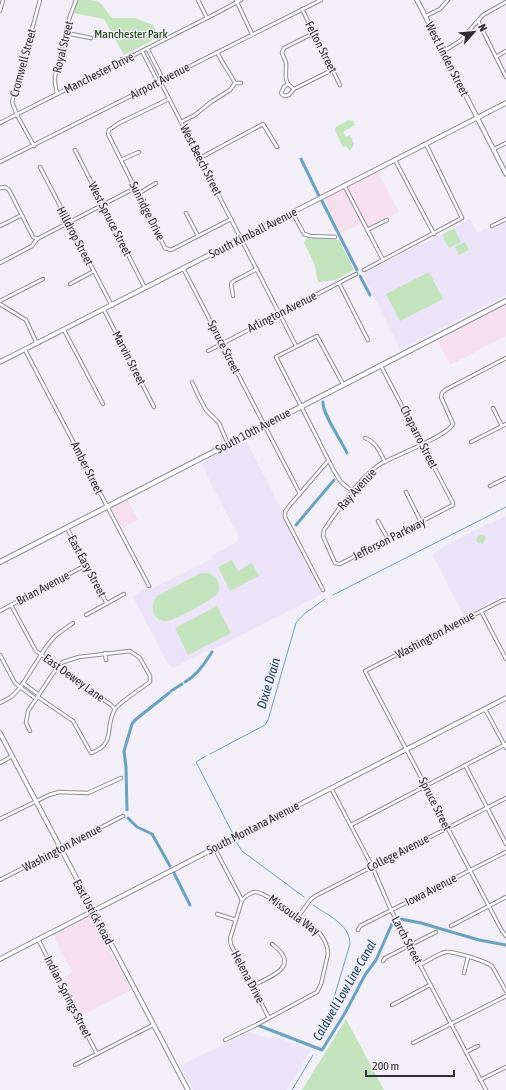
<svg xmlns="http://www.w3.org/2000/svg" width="506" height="1090" font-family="'Asap Condensed',sans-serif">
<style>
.commercial{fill:#f6e0ed}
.education{fill:#ebe3f8}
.green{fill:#c3e3bd}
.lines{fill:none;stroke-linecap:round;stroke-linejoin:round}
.stream{stroke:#6ba2c0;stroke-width:1}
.canal{stroke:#6ba2c0;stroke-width:3}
.street-casing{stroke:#8e8c94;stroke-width:4.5}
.secondary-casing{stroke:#8e8c94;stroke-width:5.5}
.primary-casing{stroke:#8e8c94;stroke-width:6}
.street{stroke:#fff;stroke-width:2.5}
.secondary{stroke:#fff;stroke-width:3.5}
.primary{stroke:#fff;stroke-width:4}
.labels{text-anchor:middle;stroke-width:3;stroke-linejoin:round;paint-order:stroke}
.park-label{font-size:12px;fill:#0d4003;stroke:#f2eff8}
.street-label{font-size:12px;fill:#302f32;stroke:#f2eff8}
.water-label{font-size:13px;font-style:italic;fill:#113f55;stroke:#f2eff8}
</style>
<rect width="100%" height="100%" fill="#f2eff8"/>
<g class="commercial">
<polygon points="377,170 399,212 368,228 365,222 341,233 324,198"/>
<polygon points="506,304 506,336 450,365 437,339"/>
<polygon points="127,499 138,520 122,528 112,507"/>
<polygon points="89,918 93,920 131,990 81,1016 62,978 72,972 53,935"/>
</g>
<g class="education">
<polygon points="466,219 470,219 478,233 486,228 491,232 497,229 498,226 506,222 506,295 400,349 363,274 467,221"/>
<polygon points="245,439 282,510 282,515 322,594 210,651 204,652 173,668 168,664 133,597 138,593 148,588 149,590 212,559 211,556 238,541 238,535 200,462"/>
<polygon points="506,516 506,596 502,596 464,616 433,556 436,551 489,523 490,524"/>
<polygon points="249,1032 268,1038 274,1036 311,1050 287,1090 193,1090 180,1066"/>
</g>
<g class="green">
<path d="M78,0C102,0 98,0 112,18H135L153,25L159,37L124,55L104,19L73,13Z"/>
<polygon points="348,120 353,121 355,125 343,132 346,137 350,135 353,140 352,140 354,144 350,151 346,146 343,147 335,130 336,127"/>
<polygon points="454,228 461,242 449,248 442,235"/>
<polygon points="307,238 339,240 354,270 335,280 319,282 317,279 315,265 304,243"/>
<polygon points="465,242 469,250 459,255 455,247"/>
<polygon points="429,272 443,299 400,321 386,294"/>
<polygon points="479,535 486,536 483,544 476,542 477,537"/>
<polygon points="232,560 238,571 252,563 259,576 230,591 218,567"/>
<path d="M201,573H209L217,579C219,584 220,589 217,594C214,599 173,621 167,621C153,622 149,606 157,596Z"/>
<polygon points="217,606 231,633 188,655 175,628"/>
<polygon points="346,1019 384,1090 302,1090"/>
</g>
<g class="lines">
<g class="stream">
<polyline points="333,595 506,507"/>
<polyline points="210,754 265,725 268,720 296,623 304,614 325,599"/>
<polyline points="206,756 196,762 232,832"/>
<polyline points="235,840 242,851 304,897"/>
<path d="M313,905C327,915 350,924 350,944L321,1041"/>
<polyline points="292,1090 313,1055"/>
</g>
<g class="canal">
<polyline points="301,159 319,196"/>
<polyline points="322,201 357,270"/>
<polyline points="360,276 370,295"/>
<path d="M323,402C322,414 342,441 347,453"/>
<polyline points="296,525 334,480"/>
<path d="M185,682C197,675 205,663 212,652"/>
<polyline points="171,691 182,684"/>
<polyline points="127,810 126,767 124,751 132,724 135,720 169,693"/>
<polyline points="128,818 137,827 152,834 170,866"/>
<polyline points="174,873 190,905"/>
<polyline points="401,919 421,923 479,940 506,945"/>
<polyline points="260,1026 322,1050 345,1013 365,975 376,960 392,924"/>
</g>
<defs>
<g id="street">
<polyline points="198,0 207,18"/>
<polyline points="236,0 252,34"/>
<polyline points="302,9 340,85"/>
<polyline points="0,11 3,0"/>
<polyline points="426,16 440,9 448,0"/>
<polyline points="478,21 506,77"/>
<polyline points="66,33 91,38"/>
<polyline points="147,48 163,79"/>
<polyline points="142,51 158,82"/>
<polyline points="444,51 460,41 483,15 506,2"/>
<polyline points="496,57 506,51"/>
<polyline points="160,81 296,346"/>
<polyline points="235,83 241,83"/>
<polyline points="288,84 284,87 281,93 284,96 289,95 294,89 332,70"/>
<path d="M294,89C282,81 287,75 286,63C285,59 283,56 282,53L284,48L314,33"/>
<polyline points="57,94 55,83 55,76 69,19 76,0"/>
<polyline points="169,99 119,123 109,130 108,134 165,248 171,250 231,219"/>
<path d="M181,122L195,115L211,102L230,90L235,83C230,73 222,63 217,52"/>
<polyline points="0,123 213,15 241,0"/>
<polyline points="34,146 17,115 12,102 40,0"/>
<polyline points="494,149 506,143"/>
<polyline points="75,150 145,288"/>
<polyline points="200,158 263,124 277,147"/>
<polyline points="121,160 139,152"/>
<polyline points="395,160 434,234"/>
<polyline points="0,162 321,0"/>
<polyline points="40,167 112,306"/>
<polyline points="344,185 383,260"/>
<polyline points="0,188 5,187 9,190 33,237 37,239"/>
<polyline points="138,194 156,183"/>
<polyline points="292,212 304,234 310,236 335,237"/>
<polyline points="186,213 198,236"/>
<polyline points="0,226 22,215"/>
<polyline points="492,226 506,219"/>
<polyline points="367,230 387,220"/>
<polyline points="0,263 32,246 37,239 135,188"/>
<polyline points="183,268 300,494"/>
<polyline points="364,270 462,218 426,144"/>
<polyline points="339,283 368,340"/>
<polyline points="70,284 94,271"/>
<polyline points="233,296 231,284 234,281 257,269"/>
<polyline points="0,301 43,279"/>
<polyline points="0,304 26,320 37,344"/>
<polyline points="104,310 154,407"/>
<polyline points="64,330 103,404"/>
<polyline points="25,350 149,586"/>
<polyline points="208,351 356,274"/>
<path d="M381,366L453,503V505L340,564L335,563L323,536L324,530C336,512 363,474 382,463C395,456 449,435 453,424L441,397L442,393L445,390L506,358"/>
<polyline points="192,382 199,397 206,410 219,423 228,444"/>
<polyline points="343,384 317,336 276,357 334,471 341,482 353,492"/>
<polyline points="493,408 502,426"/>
<path d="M365,438C376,442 380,452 385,462"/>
<polyline points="471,442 506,424"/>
<polyline points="490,486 506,478"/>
<polyline points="406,492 421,522"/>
<polyline points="378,521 388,539"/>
<polyline points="67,528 107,604"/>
<polyline points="323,590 285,517 285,512 290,505 328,461"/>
<polyline points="506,600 503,600 365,671 502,931 506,936"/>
<polyline points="11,605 36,651 59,667 70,678 110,704 115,709"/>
<polyline points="0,611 86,565"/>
<polyline points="481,611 506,659"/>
<polyline points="86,615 124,594"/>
<polyline points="105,653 106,660"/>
<polyline points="0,655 15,683 36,699"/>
<polyline points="23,683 39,695"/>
<polyline points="0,703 11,697 20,688 46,647 55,636 73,623"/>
<polyline points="485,709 506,748"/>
<path d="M30,731L26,723L28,711L58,666L63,662L79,657L130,651L140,658L150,676V682C144,686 117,705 115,709C104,727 117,744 91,753L73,721L38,697"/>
<polyline points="0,763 12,756"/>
<polyline points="465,765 506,844"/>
<polyline points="331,788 372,866 391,910 486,1090"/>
<polyline points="0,819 49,795 59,792 88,793 121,778"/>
<polyline points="351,825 506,744"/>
<polyline points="215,849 242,900 230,939 231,945 269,1018"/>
<polyline points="0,880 123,816"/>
<polyline points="217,914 236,920"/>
<polyline points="298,917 311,899 317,895 506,798"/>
<polyline points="451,926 506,897"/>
<polyline points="358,930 360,926 506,852"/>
<polyline points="38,939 97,1054"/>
<polyline points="383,961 385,958 436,932"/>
<path d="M420,965C428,961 437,954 446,952C454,951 485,961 492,966L506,991"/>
<polyline points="464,973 468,957"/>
<path d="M252,986C272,976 302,966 272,944"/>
<polyline points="392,1005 430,985"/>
<path d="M225,1040L256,1025L317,992L321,984L328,954C328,945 324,938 318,931C307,924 265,891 255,892C249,893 245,897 242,900"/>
<polyline points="413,1043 506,996"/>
<polyline points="466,1052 478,1046"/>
<polyline points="75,1065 153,1025"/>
<polyline points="480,1080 506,1067"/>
</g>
<g id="secondary">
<polyline points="417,0 506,174"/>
<polyline points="0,362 506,103"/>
<polyline points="0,733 188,1090"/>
<polyline points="0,959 506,698"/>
</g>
<polyline id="primary" points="0,562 506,301"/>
</defs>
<use href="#street" class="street-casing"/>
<use href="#secondary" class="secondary-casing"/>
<use href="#primary" class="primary-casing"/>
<use href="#street" class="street"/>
<use href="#secondary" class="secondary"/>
<use href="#primary" class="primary"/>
</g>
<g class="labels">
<g class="park-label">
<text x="131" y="38">Manchester Park</text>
</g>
<g class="street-label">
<text transform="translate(63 47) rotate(-76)" y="4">Royal Street</text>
<text transform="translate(321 47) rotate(63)" y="4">Felton Street</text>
<text transform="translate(447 59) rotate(63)" y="4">West Linden Street</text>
<text transform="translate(23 63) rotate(-75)" y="4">Cromwell Street</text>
<text transform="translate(99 73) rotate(-27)" y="4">Manchester Drive</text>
<text transform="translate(160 81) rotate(-27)" y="4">Airport Avenue</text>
<text transform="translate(201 160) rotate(63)" y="4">West Beech Street</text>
<text transform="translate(147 211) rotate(63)" y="4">Sunridge Drive</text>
<text transform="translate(110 219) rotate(63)" y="4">West Spruce Street</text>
<text transform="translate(253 233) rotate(-27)" y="4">South Kimball Avenue</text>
<text transform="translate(75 236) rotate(62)" y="4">Hilldrop Street</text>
<text transform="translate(282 312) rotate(-27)" y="4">Arlington Avenue</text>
<text transform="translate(224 347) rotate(63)" y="4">Spruce Street</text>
<text transform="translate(129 358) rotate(63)" y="4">Marvin Street</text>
<text transform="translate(253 431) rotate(-28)" y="4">South 10th Avenue</text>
<text transform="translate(419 437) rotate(63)" y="4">Chaparro Street</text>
<text transform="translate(87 468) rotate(63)" y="4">Amber Street</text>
<text transform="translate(357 489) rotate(-48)" y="4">Ray Avenue</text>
<text transform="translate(389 539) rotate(-27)" y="4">Jefferson Parkway</text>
<text transform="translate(87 566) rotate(62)" y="4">East Easy Street</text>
<text transform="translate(43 588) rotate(-28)" y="4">Brian Avenue</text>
<text transform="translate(435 635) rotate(-28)" y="4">Washington Avenue</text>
<text transform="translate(74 678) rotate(36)" y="4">East Dewey Lane</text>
<text transform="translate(435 804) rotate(63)" y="4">Spruce Street</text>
<text transform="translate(253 828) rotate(-27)" y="4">South Montana Avenue</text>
<text transform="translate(62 848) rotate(-28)" y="4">Washington Avenue</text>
<text transform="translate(398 853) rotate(-27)" y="4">College Avenue</text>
<text transform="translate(431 890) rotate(-27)" y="4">Iowa Avenue</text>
<text transform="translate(93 912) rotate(62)" y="4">East Ustick Road</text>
<text transform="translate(294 915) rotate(36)" y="4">Missoula Way</text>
<text transform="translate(407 940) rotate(62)" y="4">Larch Street</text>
<text transform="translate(248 977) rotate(62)" y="4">Helena Drive</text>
<text transform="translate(68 997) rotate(63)" y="4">Indian Springs Street</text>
</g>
<g class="water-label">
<text transform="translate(268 683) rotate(-73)" y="5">Dixie Drain</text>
<text transform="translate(344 990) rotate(-60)" y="5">Caldwell Low Line Canal</text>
</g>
</g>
<g transform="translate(474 32) rotate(63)" stroke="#f2eff8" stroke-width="3" paint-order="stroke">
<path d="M0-3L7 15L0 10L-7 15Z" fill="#302f32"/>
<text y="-6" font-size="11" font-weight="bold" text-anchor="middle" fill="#302f32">N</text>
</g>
<path d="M366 1070v6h88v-6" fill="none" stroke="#302f32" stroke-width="2"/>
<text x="372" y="1070" font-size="12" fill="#302f32" stroke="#f2eff8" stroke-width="3" paint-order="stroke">200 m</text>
</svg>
